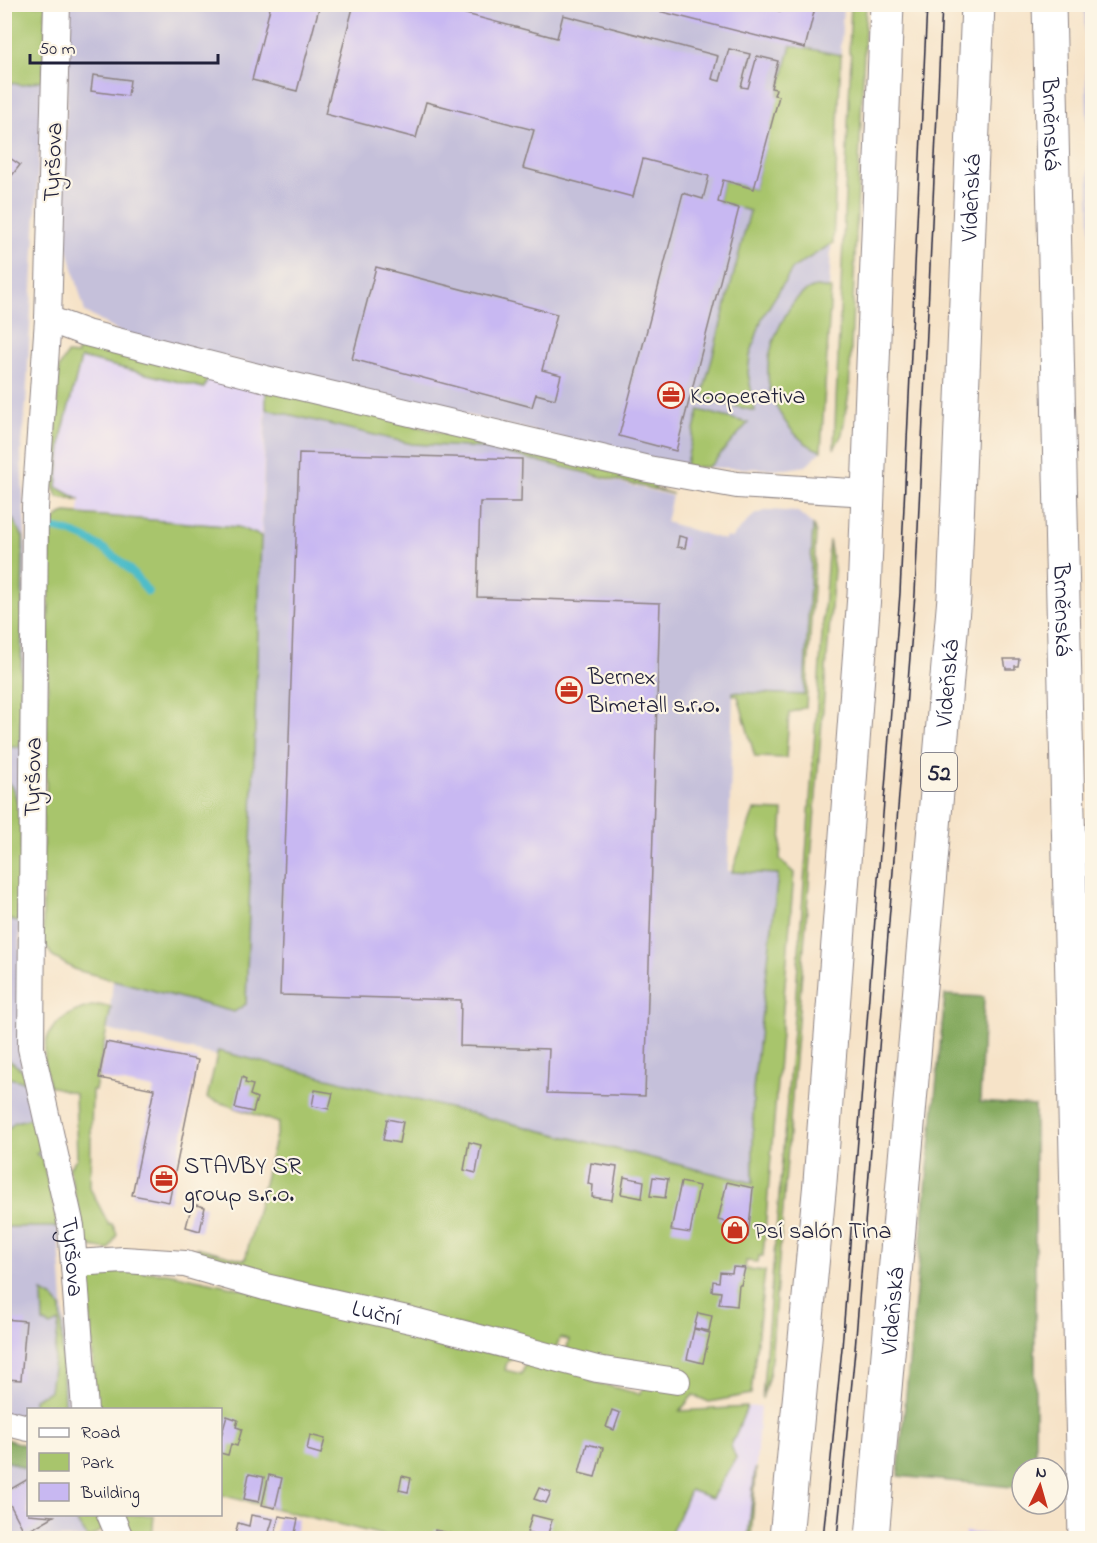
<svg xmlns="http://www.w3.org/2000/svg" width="1097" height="1543" font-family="'Indie Flower',sans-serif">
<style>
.built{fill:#e2d4f3}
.industrial{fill:#c5c0da}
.green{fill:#a8c56c;stroke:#657454;stroke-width:1.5;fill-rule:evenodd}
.forest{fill:#86aa60;stroke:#54664e;stroke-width:1.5}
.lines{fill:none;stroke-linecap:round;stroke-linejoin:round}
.stream{stroke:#50bdc9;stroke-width:8}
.building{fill:#c8b8f2}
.minor-casing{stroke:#8c8282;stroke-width:28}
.tertiary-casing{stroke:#8c8282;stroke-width:35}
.trunk-casing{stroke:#8c8282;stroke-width:35}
.minor{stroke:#fff;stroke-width:26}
.tertiary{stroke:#fff;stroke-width:33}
.trunk{stroke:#fff;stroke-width:33}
.tram{stroke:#22223b;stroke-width:1.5}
.labels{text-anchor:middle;stroke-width:4.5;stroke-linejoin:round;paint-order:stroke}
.shield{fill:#fcf5e5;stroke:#63616e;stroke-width:1.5}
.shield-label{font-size:22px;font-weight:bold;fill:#22223b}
.street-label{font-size:24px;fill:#22223b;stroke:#fcf5e5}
.poi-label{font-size:24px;fill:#22223b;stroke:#fcf5e5;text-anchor:start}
</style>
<rect width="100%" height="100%" fill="#fcf5e5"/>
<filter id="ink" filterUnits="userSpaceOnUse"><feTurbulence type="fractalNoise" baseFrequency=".0167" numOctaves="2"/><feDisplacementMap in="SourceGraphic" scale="12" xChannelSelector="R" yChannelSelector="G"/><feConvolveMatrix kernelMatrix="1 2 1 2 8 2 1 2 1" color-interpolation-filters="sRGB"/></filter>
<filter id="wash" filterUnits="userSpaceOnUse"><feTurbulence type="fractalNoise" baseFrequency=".008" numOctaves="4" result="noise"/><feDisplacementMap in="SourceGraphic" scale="24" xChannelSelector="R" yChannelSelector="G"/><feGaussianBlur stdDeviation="1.35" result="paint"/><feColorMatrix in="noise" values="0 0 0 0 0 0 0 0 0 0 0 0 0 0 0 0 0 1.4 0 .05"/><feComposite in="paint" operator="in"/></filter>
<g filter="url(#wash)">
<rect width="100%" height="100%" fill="#f6e3c8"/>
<g class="built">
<polygon points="81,358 204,388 208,375 266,390 261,536 238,527 79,513 80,499 57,487 62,434"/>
<polygon points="760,1406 751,1538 567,1538 679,1411"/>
</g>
<g class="industrial">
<polygon points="70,5 843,5 821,451 806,466 786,469 685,467 121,333 85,312 62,228"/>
<polygon points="1084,5 1092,5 1092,316 1091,266"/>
<polygon points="43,80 26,404 21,454 26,552 19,922 22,1070 4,1057 4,82 22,85"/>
<polygon points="266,409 412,444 484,448 672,496 666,522 724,540 726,537 731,538 755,514 769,510 798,512 813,525 804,695 733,692 728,871 778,874 753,1089 753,1183 219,1052 217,1056 108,1030 113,980 247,978"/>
<polygon points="4,1077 26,1082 58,1227 70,1409 28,1410 28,1420 5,1414"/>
<polygon points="4,1444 28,1455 28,1514 72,1515 88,1538 5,1538"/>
</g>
<g class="green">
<polygon points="5,5 46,5 43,80 22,85 5,82 7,33"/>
<polygon points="851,5 866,5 849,393 842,434 834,449 851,55 849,52"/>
<polygon points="791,45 841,55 833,243 793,268 762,318 750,356 748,373 755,411 709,400 703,393 750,211 718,202 723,180 754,189"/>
<path d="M816,287L831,289L821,451C792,441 767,402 768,371C768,353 775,334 784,318C791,304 800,291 816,287Z"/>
<polygon points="85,345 111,348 111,351 129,356 130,353 168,366 169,363 208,375 209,373 524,454 657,479 655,489 673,494 484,448 412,444 266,409 266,390 209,376 204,388 81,358 62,434 57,487 80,500 58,497 53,488 59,368 67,354 77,355 78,346"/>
<polygon points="699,410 748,423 713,463 707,467 685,467"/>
<path d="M66,513L238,527L261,536L246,1004L234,1012L76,970L53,957L43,941V808L46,791L50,536C52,524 54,516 66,513Z"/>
<polygon points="6,515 12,518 23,537 20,747 5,747 10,542 5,539"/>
<polygon points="813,525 816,533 806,707 789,713 786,758 755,757 738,696 733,695 733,692 804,695"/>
<polygon points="829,540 834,570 770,1372 762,1399 795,1006"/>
<path d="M4,781C30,788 19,898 19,922L5,919Z"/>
<path d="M754,810L783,811L780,860L794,873L763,1256H759L758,1262L746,1261L745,1269L765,1271L751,1394L709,1402L693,1395L680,1411L747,1407L731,1446L736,1458L712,1498L690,1490L669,1538H394L221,1495L220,1410L96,1409L88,1283L100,1275L122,1271L167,1273L308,1303L591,1374L590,1381L639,1394L646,1385L565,1355L569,1340L560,1338L554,1352L209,1259L196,1247L245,1260L279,1123L207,1098L218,1051L753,1183V1089L778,874L732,872ZM514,1357L526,1361L522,1374L505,1370L507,1362Z"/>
<path d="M98,1005L111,1007L95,1090H92L90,1188L109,1225L112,1224L117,1234L109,1250L91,1247L86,1240L69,1168L77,1158L75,1093L49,1086C47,1073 42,1056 46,1043C51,1020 77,1008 98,1005Z"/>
<polygon points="5,1057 22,1070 26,1082 5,1077"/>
<polygon points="33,1118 41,1150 36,1154 42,1158 58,1227 5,1227 5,1132 15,1122"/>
<polygon points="42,1292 53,1298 61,1307 64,1409 34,1409 34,1399 50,1391 59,1322 51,1326 43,1322"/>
<polygon points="756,1469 751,1538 748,1538 755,1470"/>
<polygon points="72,1515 96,1515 102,1530 88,1538"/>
<polygon points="123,1515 154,1515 152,1538 135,1538"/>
</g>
<g class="forest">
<polygon points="945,995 984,997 980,1102 1035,1106 1035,1468 1022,1468 1022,1488 898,1476"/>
<polygon points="5,1439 28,1446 28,1470 5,1460"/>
</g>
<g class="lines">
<path class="stream" d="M48,528C85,531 127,560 148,592"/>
</g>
<g id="blocks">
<g class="building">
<polygon points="271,4 320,4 297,91 252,80"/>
<polygon points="354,4 428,4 557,38 563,15 718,56 712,79 720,81 729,49 750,54 741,87 748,88 757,56 778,61 771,88 776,89 774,95 779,96 754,189 723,180 718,202 739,208 676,451 619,436 683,193 703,199 709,176 643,159 633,197 523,168 534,130 426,102 416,138 325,114"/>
<polygon points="753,4 780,11 781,4 816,4 805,48 635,5"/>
<polygon points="93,75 130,80 128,96 91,91"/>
<polygon points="4,154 20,165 4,186"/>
<polygon points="376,267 557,314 542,370 561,375 555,399 536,394 532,407 352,359"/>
<polygon points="299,453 522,459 521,502 480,502 477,597 660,603 645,1096 547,1093 549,1049 460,1046 461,1000 280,995"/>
<polygon points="679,536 687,538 685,548 677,547"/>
<polygon points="1004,659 1019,659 1018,666 1015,666 1015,669 1006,669"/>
<polygon points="106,1042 198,1060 169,1202 132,1195 154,1089 99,1078"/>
<polygon points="242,1077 246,1079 245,1083 253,1085 250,1095 257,1098 253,1112 235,1108"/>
<polygon points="315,1090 333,1093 329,1109 312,1106"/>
<polygon points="387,1119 403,1122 399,1143 383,1140"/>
<polygon points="469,1142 481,1145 476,1173 464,1170"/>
<polygon points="591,1163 617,1167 612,1200 592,1197 593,1185 588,1184"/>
<polygon points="624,1177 644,1181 642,1198 621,1194"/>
<polygon points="653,1177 668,1179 665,1198 650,1196"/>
<polygon points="681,1182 699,1186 690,1233 671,1230"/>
<polygon points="727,1182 753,1188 748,1237 740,1235 734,1239 729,1230 730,1223 718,1220"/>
<polygon points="192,1204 205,1207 200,1231 186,1227"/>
<polygon points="733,1267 745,1268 741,1285 739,1285 737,1306 719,1304 721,1292 712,1291 713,1281 719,1282 720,1272 732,1273"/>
<polygon points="698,1313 712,1316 709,1331 694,1328"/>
<polygon points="4,1319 26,1321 21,1380 4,1379"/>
<polygon points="694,1329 710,1333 703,1363 687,1359"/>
<polygon points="612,1410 620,1413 614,1430 606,1427"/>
<polygon points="227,1416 238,1420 236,1427 242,1429 237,1446 231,1444 228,1455 220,1453 220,1440"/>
<polygon points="310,1435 325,1439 321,1454 307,1450"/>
<polygon points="587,1444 603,1448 595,1477 579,1473"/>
<polygon points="249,1474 264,1477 259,1502 244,1499"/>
<polygon points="269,1475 282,1478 275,1508 262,1505"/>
<polygon points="402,1476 411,1478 408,1492 399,1490"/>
<polygon points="28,1479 28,1514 54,1516 25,1533 4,1493"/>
<polygon points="539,1488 551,1492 546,1503 534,1499"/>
<polygon points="251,1515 273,1519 269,1532 275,1534 279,1516 298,1519 294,1538 250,1538 235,1535 238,1523 249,1526"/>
<polygon points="532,1515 552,1520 547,1537 527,1532"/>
<polygon points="435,1530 454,1534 453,1538 434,1538"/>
<polygon points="965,1532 1016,1537 1016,1538 965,1538"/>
</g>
</g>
</g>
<g filter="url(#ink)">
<use href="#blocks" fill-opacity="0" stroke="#8c8282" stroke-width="1.5"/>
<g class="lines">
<defs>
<g id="minor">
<path id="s1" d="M57,4L48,319L35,507L31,1048L71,1226L85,1410"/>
<polyline points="48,319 86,333 270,380 648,469 737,485 868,493"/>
<path id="s2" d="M75,1263L124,1260L185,1264L265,1287L411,1320L597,1369L677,1381"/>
<polyline points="4,1422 28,1428"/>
<polyline points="110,1514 120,1538"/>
</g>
<g id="tertiary">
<path id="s3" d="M1049,4L1085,1538"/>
</g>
<g id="trunk">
<polyline points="786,1538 820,1182 864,595 887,4"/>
<path id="s4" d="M872,1538L954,597L978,4"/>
</g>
</defs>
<use href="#minor" class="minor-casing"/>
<use href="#tertiary" class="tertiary-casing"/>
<use href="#trunk" class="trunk-casing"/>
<use href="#minor" class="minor"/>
<use href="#tertiary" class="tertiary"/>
<use href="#trunk" class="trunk"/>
<g class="tram">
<polyline points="823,1538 842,1348 900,593 927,4"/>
<polyline points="837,1538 855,1350 915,594 942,4"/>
</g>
</g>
</g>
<defs>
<symbol id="office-ring" viewBox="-11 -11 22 22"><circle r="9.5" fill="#fcf5e5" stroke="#c8321e" stroke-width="1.5"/><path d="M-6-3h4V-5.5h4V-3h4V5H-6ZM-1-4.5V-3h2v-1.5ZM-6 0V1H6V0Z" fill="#c8321e"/></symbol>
<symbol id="shop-ring" viewBox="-11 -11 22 22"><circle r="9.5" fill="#fcf5e5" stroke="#c8321e" stroke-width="1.5"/><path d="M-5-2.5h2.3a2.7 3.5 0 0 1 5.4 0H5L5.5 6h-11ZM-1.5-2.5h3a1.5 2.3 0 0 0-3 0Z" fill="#c8321e"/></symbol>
</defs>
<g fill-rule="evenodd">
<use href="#office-ring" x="656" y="380" width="30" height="30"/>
<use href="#office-ring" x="554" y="675" width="30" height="30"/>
<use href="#office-ring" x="149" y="1164" width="30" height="30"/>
<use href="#shop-ring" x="720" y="1215" width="30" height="30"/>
</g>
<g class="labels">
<rect class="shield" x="921" y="753" width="36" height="38" rx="4.5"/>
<g class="shield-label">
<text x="939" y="780">52</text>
</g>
<g class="street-label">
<text dy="8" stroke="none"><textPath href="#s3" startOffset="120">Brněnská</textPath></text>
<text transform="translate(52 162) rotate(-88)" y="8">Tyršova</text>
<text dy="8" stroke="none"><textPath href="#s4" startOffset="1344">Vídeňská</textPath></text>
<text dy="8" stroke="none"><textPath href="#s3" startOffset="606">Brněnská</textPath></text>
<text dy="8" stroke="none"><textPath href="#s4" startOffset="858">Vídeňská</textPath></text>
<text transform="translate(32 777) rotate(-89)" y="8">Tyršova</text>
<text dy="8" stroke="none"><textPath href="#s1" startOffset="1258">Tyršova</textPath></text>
<text dy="8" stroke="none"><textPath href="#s4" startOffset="228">Vídeňská</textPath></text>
<text dy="8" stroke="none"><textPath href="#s2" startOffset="308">Luční</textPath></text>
</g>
<g class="poi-label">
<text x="690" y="403">Kooperativa</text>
<text x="588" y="684">Bernex<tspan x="588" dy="28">Bimetall s.r.o.</tspan></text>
<text x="184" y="1173">STAVBY SR<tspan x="184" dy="28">group s.r.o.</tspan></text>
<text x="754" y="1238">Psí salón Tina</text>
</g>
</g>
<rect width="1097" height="1543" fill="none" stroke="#fcf5e5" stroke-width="24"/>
<rect x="27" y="1408" width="195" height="108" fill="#fcf5e5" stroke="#a5a1a1" stroke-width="1.5"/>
<rect x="39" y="1428" width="30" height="9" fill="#ffffff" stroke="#a5a1a1" stroke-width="1.5"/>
<text x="81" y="1438" font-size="18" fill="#22223b">Road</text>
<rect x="39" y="1453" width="30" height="18" fill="#a8c56c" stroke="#a5a1a1" stroke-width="1.5"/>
<text x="81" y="1468" font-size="18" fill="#22223b">Park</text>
<rect x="39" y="1483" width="30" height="18" fill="#c8b8f2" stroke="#a5a1a1" stroke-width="1.5"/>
<text x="81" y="1498" font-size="18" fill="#22223b">Building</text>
<g transform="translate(1040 1486) rotate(5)"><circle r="28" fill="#fcf5e5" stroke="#a5a1a1" stroke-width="1.5"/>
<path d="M0-4.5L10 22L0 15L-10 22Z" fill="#c8321e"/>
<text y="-9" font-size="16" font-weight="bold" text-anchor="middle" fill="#22223b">N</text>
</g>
<path d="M30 54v9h188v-9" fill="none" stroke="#22223b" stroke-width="3"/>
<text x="39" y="54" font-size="18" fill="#22223b" stroke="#fcf5e5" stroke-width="4.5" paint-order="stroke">50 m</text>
</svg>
